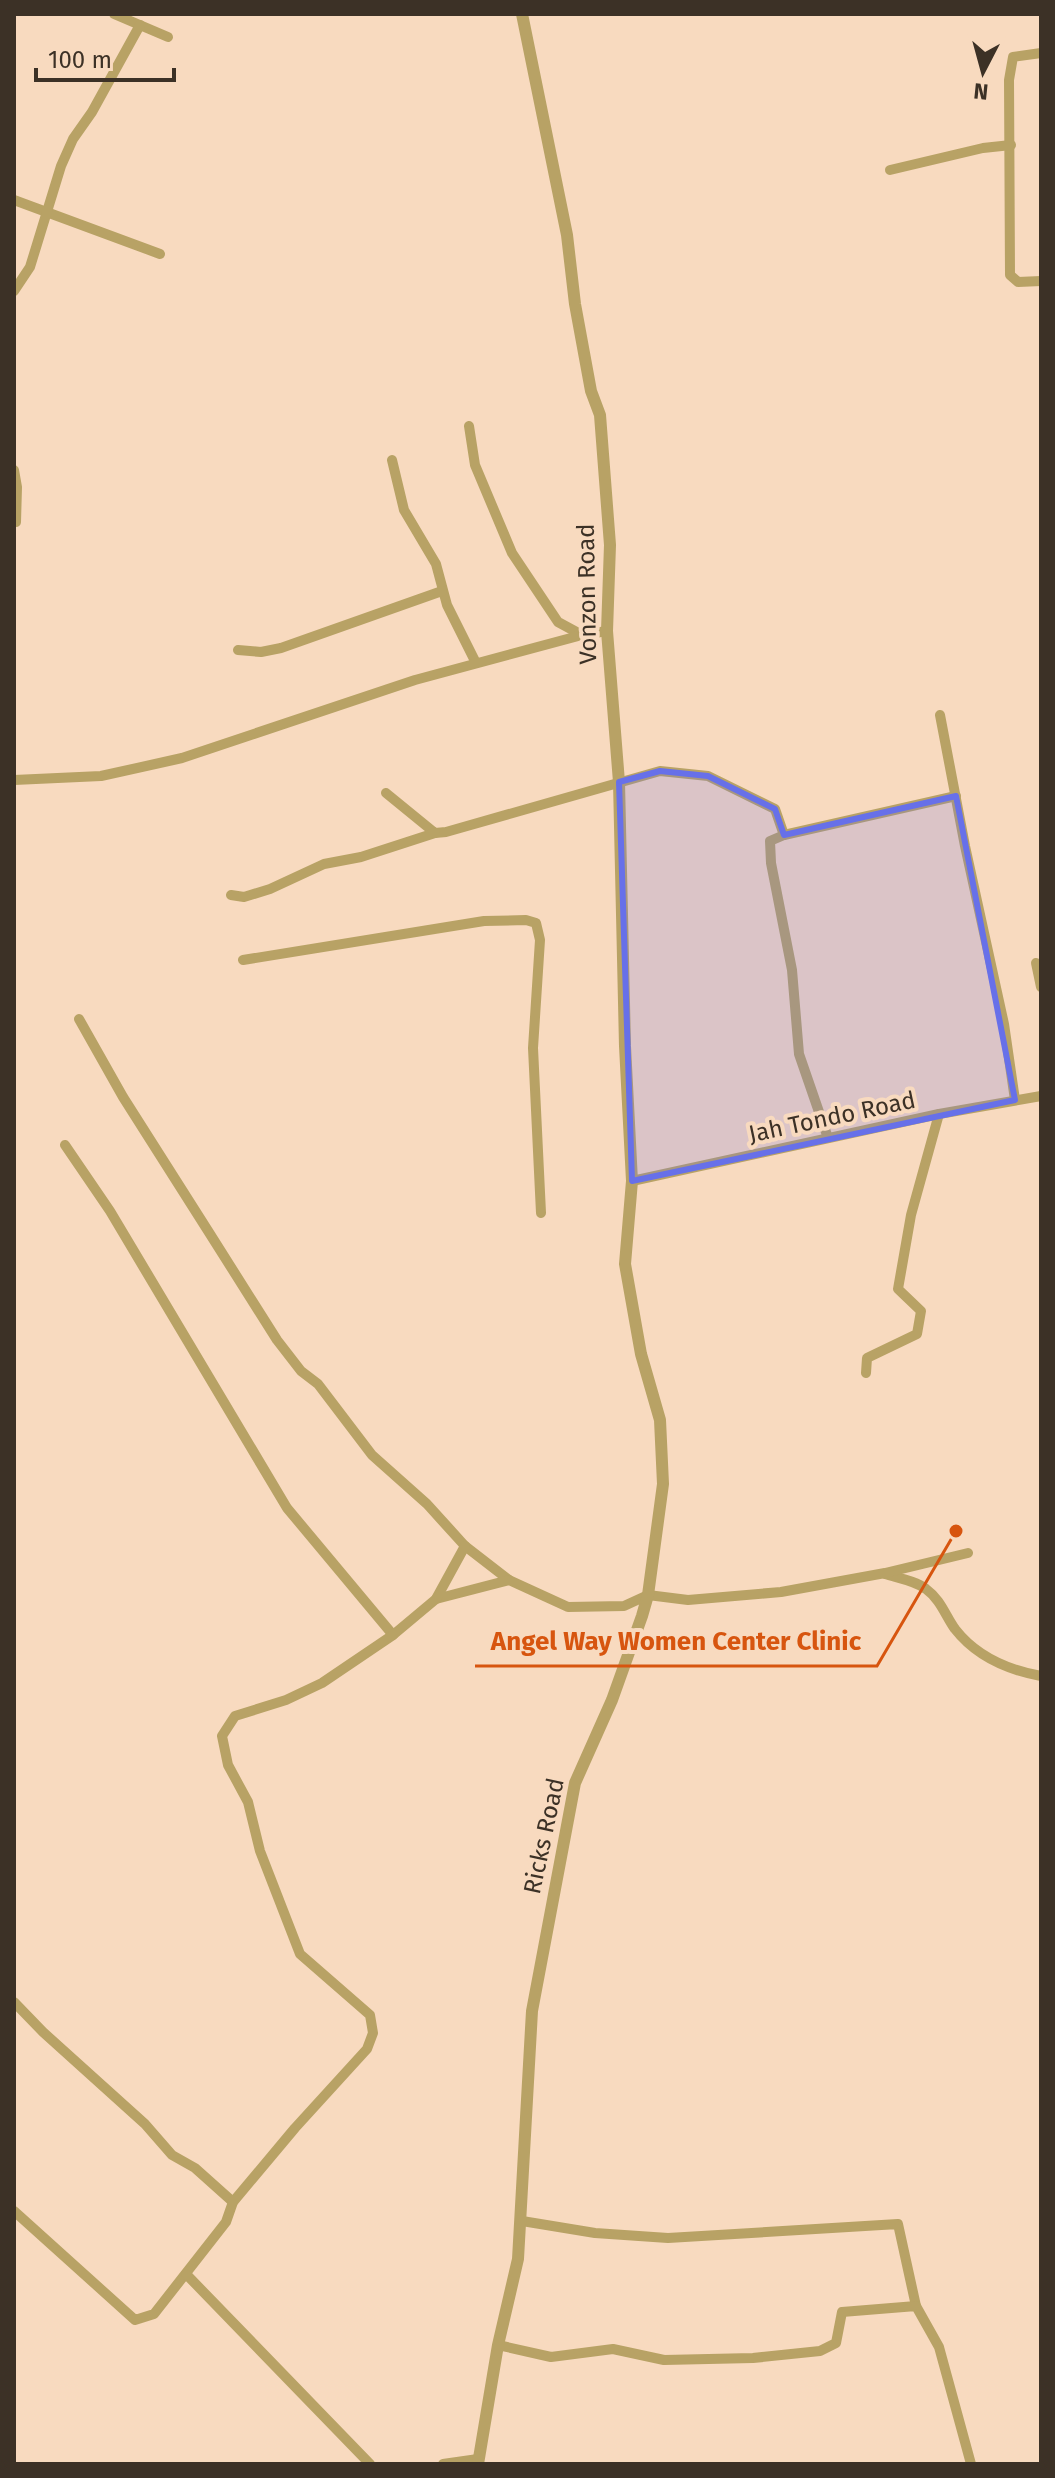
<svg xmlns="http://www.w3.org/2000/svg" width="1055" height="2478" font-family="'Fira Sans',sans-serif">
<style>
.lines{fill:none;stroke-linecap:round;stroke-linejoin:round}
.minor{stroke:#b8a265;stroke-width:10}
.tertiary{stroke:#b8a265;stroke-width:12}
.marked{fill:#6770e9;fill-opacity:0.2;stroke:#6770e9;stroke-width:6;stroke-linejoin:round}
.labels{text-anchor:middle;stroke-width:8;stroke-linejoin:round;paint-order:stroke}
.street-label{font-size:24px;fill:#3c3126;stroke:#f8dabf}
.leader{fill:none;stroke:#d7550f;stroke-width:3}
.callout-dot{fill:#d7550f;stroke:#f8dabf;stroke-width:3}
.callout-label{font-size:26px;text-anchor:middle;font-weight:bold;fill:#d7550f;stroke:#f8dabf;stroke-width:8;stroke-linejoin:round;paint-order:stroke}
</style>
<rect width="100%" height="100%" fill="#f8dabf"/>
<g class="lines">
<g class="minor">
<polyline points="114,14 168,37"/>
<polyline points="1041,53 1013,57 1009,80 1010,275 1018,282 1041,281"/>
<polyline points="890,170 983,148 1011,145"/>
<polyline points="14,200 160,254"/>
<polyline points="14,291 30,267 61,166 73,139 92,112 140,25"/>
<polyline points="469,426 475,465 512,553 558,622 582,635"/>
<polyline points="392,460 404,510 436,564 447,605 476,663"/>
<polyline points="14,470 17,487 16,522"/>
<polyline points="238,650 261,652 281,648 442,591"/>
<polyline points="940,715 965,846 1004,1024 1015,1100"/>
<polyline points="14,780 101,776 182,758 415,680 582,635 607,631"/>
<polyline points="386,793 435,833 446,832 660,771 708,776 775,809 784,835 770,841 771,863 792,970 799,1054 828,1138"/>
<polyline points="784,835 956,796"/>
<polyline points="231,895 244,897 270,889 324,864 361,857 435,833"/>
<polyline points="243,960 484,921 526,920 536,923 540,940 533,1048 541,1213"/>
<polyline points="1036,963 1041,987"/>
<polyline points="79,1019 123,1097 210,1234 277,1340 301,1371 318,1384 372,1455 427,1504 465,1546 509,1580"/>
<polyline points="65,1145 110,1211 287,1508 393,1635"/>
<polyline points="632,1181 939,1114 1041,1096"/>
<polyline points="866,1373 867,1358 917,1334 921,1311 898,1289 911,1215 939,1114"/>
<path d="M885,1574C898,1578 916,1581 926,1589C941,1600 945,1615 955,1629C976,1656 1008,1670 1041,1676"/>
<polyline points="436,1599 509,1580 568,1607 624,1606 648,1595 688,1600 781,1592 885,1573 968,1553"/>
<polyline points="14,2002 43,2032 145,2124 172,2155 195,2168 233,2202"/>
<polyline points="14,2211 135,2320 154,2314 226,2222 233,2202 295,2128 367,2049 373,2033 370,2015 300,1954 260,1851 248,1802 228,1765 222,1736 235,1716 286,1700 322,1683 393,1635 436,1599 465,1546"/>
<polyline points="522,2221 595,2233 668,2238 898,2224 916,2306"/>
<polyline points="186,2274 370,2464"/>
<polyline points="498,2345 551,2357 613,2349 664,2360 753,2358 820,2351 836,2343 842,2312 916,2306 939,2347 971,2464"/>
<polyline points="443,2464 478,2459"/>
</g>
<polyline class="tertiary" points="478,2464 498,2345 518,2259 532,2011 575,1783 612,1700 642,1616 648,1595 663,1484 660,1420 641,1354 625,1264 632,1181 625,1046 619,782 607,631 610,545 600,415 591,391 575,304 567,235 522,14"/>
</g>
<path class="marked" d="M660,771L708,776L775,809L784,835L956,796L1015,1100L632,1181L619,782Z"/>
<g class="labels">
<g class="street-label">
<text transform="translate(587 594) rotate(-91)" y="8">Vonzon Road</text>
<text transform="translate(832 1117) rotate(-12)" y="8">Jah Tondo Road</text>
<text transform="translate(544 1836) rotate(-78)" y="8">Ricks Road</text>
</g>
</g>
<path class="leader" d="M956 1531L877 1666H475"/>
<circle class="callout-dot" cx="956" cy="1531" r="8"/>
<g class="callout-label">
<text x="676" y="1650">Angel Way Women Center Clinic</text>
</g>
<rect width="1055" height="2478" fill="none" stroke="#3c3126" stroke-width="32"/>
<g transform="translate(983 72) rotate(186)" stroke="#f8dabf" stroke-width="6" paint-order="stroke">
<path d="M0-6L14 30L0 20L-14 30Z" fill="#3c3126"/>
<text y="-12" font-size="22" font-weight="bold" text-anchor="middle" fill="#3c3126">N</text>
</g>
<path d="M36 68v12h138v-12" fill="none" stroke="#3c3126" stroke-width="4"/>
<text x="48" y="68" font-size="24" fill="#3c3126" stroke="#f8dabf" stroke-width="6" paint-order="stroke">100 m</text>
</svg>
